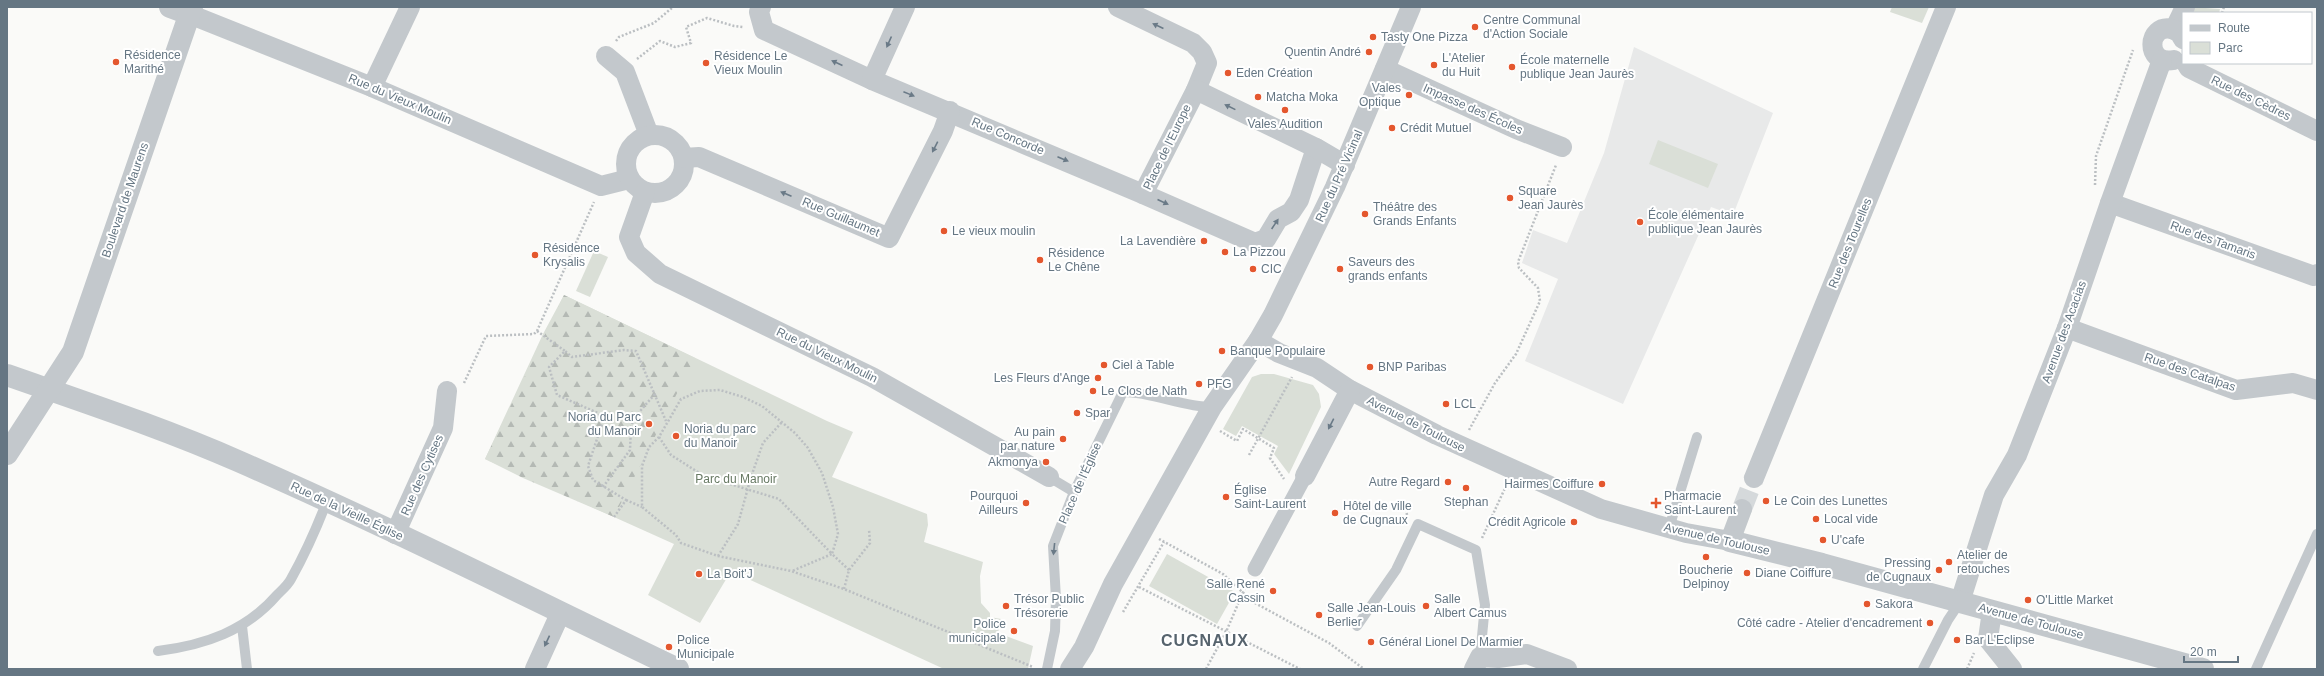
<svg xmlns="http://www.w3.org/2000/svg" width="2324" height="676" font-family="Arial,sans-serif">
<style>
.built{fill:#e8e9e9}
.green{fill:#dadfd7}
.forest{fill:url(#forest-firs)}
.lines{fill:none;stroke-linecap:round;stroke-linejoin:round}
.minor-tunnel{stroke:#d5d9db;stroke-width:20;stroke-dasharray:20 10;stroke-linecap:butt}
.path{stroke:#bbbfc2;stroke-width:2.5;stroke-dasharray:2 2;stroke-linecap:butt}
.service{stroke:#c3c8cc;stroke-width:10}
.pedestrian{stroke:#c3c8cc;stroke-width:15}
.minor{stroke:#c3c8cc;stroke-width:20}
.tertiary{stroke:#c3c8cc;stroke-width:22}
.oneway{fill:#6a7a87}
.poi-dot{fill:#e4572e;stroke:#fff;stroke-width:1.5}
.labels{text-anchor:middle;stroke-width:4;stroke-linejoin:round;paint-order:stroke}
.poi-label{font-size:12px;fill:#657683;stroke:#fff;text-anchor:start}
.street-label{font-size:12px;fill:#657683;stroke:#fff}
.park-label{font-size:12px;fill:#687a64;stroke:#fff}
.district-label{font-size:16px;font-weight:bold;letter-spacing:1px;fill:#57646e;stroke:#fff}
</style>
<defs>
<pattern id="forest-firs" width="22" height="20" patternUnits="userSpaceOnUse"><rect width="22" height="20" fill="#dadfd7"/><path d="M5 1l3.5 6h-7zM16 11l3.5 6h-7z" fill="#b4b9b4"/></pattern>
</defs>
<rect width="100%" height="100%" fill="#fafaf8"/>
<polygon class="built" points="1634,47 1773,113 1733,215 1711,207 1623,404 1525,361 1558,279 1522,263 1533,230 1567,243 1604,153"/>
<g class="green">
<polygon points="1892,7 1929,7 1922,23 1890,12"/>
<polygon points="2191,7 2220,9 2219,13 2187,13"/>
<polygon points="1658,140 1718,164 1708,188 1649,164"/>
<polygon points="594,251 608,257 590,297 576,291"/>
<polygon points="564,295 827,421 853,432 832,477 927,514 928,525 924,542 983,562 980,576 981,603 990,613 990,617 1001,619 998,633 1033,646 1028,669 944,669 731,571 700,623 648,595 674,544 485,459 543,334"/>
<polygon points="1261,374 1274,374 1313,385 1319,394 1321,407 1289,474 1274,454 1278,446 1242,426 1236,436 1223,429 1252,377"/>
<polygon points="1167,554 1235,592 1217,624 1149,586"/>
</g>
<polygon class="forest" points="564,295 695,358 614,517 523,478 485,459"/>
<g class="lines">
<polyline class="minor-tunnel" points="1742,509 1754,478"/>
<g class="path">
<polyline points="2222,13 2224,7"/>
<polyline points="616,41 619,37 654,23 673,7"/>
<polyline points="637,59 660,41 675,47 691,43 686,27 707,18 734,26 743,27"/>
<polyline points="2095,185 2096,156 2133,50"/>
<polyline points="537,331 565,351"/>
<polyline points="464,383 486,336 534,334 537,331 594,202"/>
<polyline points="1469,430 1495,383 1516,354 1540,301 1538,288 1519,268 1518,262 1556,165"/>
<polyline points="1220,431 1237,441 1243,429 1274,448 1270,458 1284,479"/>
<polyline points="659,437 671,455 704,476 779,499 832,554 792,571"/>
<polyline points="1249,455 1292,377"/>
<polyline points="603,487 630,450 631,427 634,418 655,394"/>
<polyline points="626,500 642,507"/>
<polyline points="1406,509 1407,515"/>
<polyline points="614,517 626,500 593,480 588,466 603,421 598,413 557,395 549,367 565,351 572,357 624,350 636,351 666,421"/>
<polyline points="1482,538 1506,486"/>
<polyline points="1159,539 1223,574 1253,602 1329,643 1364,669"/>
<polyline points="718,556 738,524 751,477 763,443 782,422"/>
<polyline points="849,570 832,554 838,534 833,507 822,473 808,448 795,433 762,406 743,397 720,390 700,391 681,399 659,437 649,447 642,466 642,507 676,535 681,543 718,556 791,571 844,589 1033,667"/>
<polyline points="1139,587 1300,669"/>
<polyline points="844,589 849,570 870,543 869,529"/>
<polyline points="1123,612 1164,542"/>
<polyline points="1206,669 1226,632 1247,583"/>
<polyline points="1967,669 1974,653"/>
</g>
<g class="service">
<polyline points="1049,477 1074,492"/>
<polyline points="1669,528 1697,437"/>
<polyline points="242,626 247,669"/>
<polyline points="1357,626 1396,570 1418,524 1476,550 1485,605 1480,657"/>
<path d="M158,651C205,645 246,631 277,595C282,590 288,585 291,579C305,554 317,527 327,501"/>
<path d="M1047,669L1055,631L1056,599L1053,546L1074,492L1123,392C1154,392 1182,407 1212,407"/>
<polyline points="1923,669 1948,620 1960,602"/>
<polyline points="2256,669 2317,534"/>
</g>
<polyline class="pedestrian" points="1255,569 1305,476"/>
<g class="minor">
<polyline points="761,7 759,12 764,30 872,80 1143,194"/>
<polyline points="1118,7 1193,43 1202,52 1207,63 1196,90 1143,194 1255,243 1266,239 1278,219 1291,212 1299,200 1316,148"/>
<polyline points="189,14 372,87 601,186 629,179"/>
<polyline points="2174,30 2185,7"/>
<polyline points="606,56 625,72 649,135"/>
<path d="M2174,60C2144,66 2147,23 2172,29C2177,30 2181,34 2183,39"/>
<polyline points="2186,63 2189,68 2317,131"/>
<polyline points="1385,69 1516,129 1562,147"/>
<polyline points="872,80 905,7"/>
<polyline points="372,87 410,7"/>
<polyline points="1196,90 1316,148 1345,165"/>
<circle cx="655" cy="164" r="29"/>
<polyline points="684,158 699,157 889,238 943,131 950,111"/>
<polyline points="645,192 629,237 636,253 660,274 872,377 1049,477"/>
<polyline points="2110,203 2314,276 2317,274"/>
<polyline points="2067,328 2236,390 2293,383 2317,390"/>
<polyline points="1258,341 1279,353 1317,368 1350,390 1437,435 1601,509 1686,533 1730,541 1742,509"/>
<polyline points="1305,476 1350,390"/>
<polyline points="1754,478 1946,7"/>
<polyline points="395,534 443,428 447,391"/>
<polyline points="1960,602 1994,495 2017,455 2067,328 2110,203 2162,60"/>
<polyline points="1992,611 1988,639 2012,669"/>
<polyline points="535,669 560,614"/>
<polyline points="1070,669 1084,647 1113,584 1212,407 1258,341 1273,315 1335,187 1411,7"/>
<polyline points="1474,669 1480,657 1498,658 1527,654 1567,669"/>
</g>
<g class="tertiary">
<polyline points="170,7 189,14"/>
<path d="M7,375C84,402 163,428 238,461C387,526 532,599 678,669"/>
<polyline points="7,454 73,352 192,7"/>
<polyline points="1730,541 1822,564 2203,669"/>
</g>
</g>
<defs><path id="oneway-solid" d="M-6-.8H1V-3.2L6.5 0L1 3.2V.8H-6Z"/></defs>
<g class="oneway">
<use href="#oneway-solid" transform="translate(1158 26) rotate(-155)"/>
<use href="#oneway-solid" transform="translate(889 42) rotate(114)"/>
<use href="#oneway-solid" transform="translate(837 63) rotate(-156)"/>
<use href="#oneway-solid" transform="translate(909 94) rotate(22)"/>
<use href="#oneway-solid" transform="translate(1230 107) rotate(-154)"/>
<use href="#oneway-solid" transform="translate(935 147) rotate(117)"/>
<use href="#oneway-solid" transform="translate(1063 159) rotate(23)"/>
<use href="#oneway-solid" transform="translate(786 194) rotate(-157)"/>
<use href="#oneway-solid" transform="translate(1163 202) rotate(24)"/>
<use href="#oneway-solid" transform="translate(1275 224) rotate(-56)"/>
<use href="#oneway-solid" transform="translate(1331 424) rotate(117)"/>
<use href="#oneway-solid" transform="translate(1054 549) rotate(96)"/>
<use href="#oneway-solid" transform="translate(547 641) rotate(115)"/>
</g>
<g class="poi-dot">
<circle cx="1475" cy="27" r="4"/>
<circle cx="1373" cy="37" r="4"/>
<circle cx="1369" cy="52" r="4"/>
<circle cx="116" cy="62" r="4"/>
<circle cx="706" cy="63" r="4"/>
<circle cx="1434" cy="65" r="4"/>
<circle cx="1512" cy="67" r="4"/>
<circle cx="1228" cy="73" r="4"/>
<circle cx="1409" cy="95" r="4"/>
<circle cx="1258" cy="97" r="4"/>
<circle cx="1285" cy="110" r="4"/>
<circle cx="1392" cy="128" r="4"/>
<circle cx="1510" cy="198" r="4"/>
<circle cx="1365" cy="214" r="4"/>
<circle cx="1640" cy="222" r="4"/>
<circle cx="944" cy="231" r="4"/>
<circle cx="1204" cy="241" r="4"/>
<circle cx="1225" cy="252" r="4"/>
<circle cx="535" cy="255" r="4"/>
<circle cx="1040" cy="260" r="4"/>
<circle cx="1253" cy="269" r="4"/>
<circle cx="1340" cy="269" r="4"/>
<circle cx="1222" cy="351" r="4"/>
<circle cx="1104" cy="365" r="4"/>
<circle cx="1370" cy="367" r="4"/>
<circle cx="1098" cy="378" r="4"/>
<circle cx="1199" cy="384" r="4"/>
<circle cx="1093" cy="391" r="4"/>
<circle cx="1446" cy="404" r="4"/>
<circle cx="1077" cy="413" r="4"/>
<circle cx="649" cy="424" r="4"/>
<circle cx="676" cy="436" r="4"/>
<circle cx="1063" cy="439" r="4"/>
<circle cx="1046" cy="462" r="4"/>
<circle cx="1448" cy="482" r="4"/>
<circle cx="1602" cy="484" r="4"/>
<circle cx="1466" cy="488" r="4"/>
<circle cx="1226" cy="497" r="4"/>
<circle cx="1766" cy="501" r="4"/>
<circle cx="1026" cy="503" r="4"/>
<path d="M1654 497h4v4h4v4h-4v4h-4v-4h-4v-4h4z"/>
<circle cx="1335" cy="513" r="4"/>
<circle cx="1816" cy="519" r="4"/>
<circle cx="1574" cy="522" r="4"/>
<circle cx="1823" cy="540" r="4"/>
<circle cx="1706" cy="557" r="4"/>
<circle cx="1949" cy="562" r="4"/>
<circle cx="1939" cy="570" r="4"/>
<circle cx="1747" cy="573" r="4"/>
<circle cx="699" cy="574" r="4"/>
<circle cx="1273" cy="591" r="4"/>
<circle cx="2028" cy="600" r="4"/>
<circle cx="1867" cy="604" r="4"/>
<circle cx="1006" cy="606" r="4"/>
<circle cx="1426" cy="606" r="4"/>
<circle cx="1319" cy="615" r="4"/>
<circle cx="1930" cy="623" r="4"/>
<circle cx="1014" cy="631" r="4"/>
<circle cx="1957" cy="640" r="4"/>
<circle cx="1371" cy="642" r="4"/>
<circle cx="669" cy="647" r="4"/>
</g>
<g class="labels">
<g class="poi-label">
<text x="1483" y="24">Centre Communal<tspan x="1483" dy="14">d'Action Sociale</tspan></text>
<text x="1381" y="41">Tasty One Pizza</text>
<text x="1361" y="56" text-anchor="end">Quentin André</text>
<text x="124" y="59">Résidence<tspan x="124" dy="14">Marithé</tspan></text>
<text x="714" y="60">Résidence Le<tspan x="714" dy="14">Vieux Moulin</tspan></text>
<text x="1442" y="62">L'Atelier<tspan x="1442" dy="14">du Huit</tspan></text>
<text x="1520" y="64">École maternelle<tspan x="1520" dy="14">publique Jean Jaurès</tspan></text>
<text x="1236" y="77">Eden Création</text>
<text x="1401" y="92" text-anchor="end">Vales<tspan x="1401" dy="14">Optique</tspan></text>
<text x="1266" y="101">Matcha Moka</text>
<text x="1285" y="128" text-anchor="middle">Vales Audition</text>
<text x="1400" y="132">Crédit Mutuel</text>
<text x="1518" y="195">Square<tspan x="1518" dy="14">Jean Jaurès</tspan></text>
<text x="1373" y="211">Théâtre des<tspan x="1373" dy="14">Grands Enfants</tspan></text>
<text x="1648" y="219">École élémentaire<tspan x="1648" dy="14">publique Jean Jaurès</tspan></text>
<text x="952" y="235">Le vieux moulin</text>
<text x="1196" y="245" text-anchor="end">La Lavendière</text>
<text x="543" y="252">Résidence<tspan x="543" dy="14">Krysalis</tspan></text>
<text x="1233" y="256">La Pizzou</text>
<text x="1048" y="257">Résidence<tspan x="1048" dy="14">Le Chêne</tspan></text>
<text x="1348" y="266">Saveurs des<tspan x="1348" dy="14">grands enfants</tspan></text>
<text x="1261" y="273">CIC</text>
<text x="1230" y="355">Banque Populaire</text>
<text x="1112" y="369">Ciel à Table</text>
<text x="1378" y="371">BNP Paribas</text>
<text x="1090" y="382" text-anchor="end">Les Fleurs d'Ange</text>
<text x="1207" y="388">PFG</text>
<text x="1101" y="395">Le Clos de Nath</text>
<text x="1454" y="408">LCL</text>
<text x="1085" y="417">Spar</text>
<text x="641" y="421" text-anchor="end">Noria du Parc<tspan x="641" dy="14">du Manoir</tspan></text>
<text x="684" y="433">Noria du parc<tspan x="684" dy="14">du Manoir</tspan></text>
<text x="1055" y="436" text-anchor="end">Au pain<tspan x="1055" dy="14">par nature</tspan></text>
<text x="1038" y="466" text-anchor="end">Akmonya</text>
<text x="1440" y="486" text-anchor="end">Autre Regard</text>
<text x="1594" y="488" text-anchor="end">Hairmes Coiffure</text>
<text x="1234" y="494">Église<tspan x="1234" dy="14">Saint-Laurent</tspan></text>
<text x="1018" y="500" text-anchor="end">Pourquoi<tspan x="1018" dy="14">Ailleurs</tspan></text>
<text x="1664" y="500">Pharmacie<tspan x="1664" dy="14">Saint-Laurent</tspan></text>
<text x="1774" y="505">Le Coin des Lunettes</text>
<text x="1466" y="506" text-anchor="middle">Stephan</text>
<text x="1343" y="510">Hôtel de ville<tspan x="1343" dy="14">de Cugnaux</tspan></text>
<text x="1824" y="523">Local vide</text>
<text x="1566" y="526" text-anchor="end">Crédit Agricole</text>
<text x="1831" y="544">U'cafe</text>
<text x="1957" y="559">Atelier de<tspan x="1957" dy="14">retouches</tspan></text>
<text x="1931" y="567" text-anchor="end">Pressing<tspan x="1931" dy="14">de Cugnaux</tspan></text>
<text x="1706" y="574" text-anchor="middle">Boucherie<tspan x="1706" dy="14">Delpinoy</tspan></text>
<text x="1755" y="577">Diane Coiffure</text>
<text x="707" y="578">La Boit'J</text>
<text x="1265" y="588" text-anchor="end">Salle René<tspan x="1265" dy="14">Cassin</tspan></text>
<text x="1014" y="603">Trésor Public<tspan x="1014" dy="14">Trésorerie</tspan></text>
<text x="1434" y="603">Salle<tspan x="1434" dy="14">Albert Camus</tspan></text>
<text x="2036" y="604">O'Little Market</text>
<text x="1875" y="608">Sakora</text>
<text x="1327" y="612">Salle Jean-Louis<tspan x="1327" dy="14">Berlier</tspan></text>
<text x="1922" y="627" text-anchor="end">Côté cadre - Atelier d'encadrement</text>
<text x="1006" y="628" text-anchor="end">Police<tspan x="1006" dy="14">municipale</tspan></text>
<text x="677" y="644">Police<tspan x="677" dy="14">Municipale</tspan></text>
<text x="1965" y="644">Bar L'Eclipse</text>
<text x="1379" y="646">Général Lionel De Marmier</text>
</g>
<g class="street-label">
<text transform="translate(2251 98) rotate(26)" y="4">Rue des Cèdres</text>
<text transform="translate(400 99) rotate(23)" y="4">Rue du Vieux Moulin</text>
<text transform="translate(1473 109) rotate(24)" y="4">Impasse des Écoles</text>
<text transform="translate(1008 136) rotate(23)" y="4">Rue Concorde</text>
<text transform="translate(1167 147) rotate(-64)" y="4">Place de l'Europe</text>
<text transform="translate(1339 176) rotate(-66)" y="4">Rue du Pré Vicinal</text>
<text transform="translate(125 200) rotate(-71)" y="4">Boulevard de Maurens</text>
<text transform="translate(841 217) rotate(23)" y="4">Rue Guillaumet</text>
<text transform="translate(2213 240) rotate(20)" y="4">Rue des Tamaris</text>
<text transform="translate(1850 243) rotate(-68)" y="4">Rue des Tourelles</text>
<text transform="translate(2064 332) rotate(-70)" y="4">Avenue des Acacias</text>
<text transform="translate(827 355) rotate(26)" y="4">Rue du Vieux Moulin</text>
<text transform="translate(2190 372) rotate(19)" y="4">Rue des Catalpas</text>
<text transform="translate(1416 424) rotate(27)" y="4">Avenue de Toulouse</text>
<text transform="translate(422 475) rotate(-66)" y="4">Rue des Cytises</text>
<text transform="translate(1080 483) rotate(-66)" y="4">Place de l'Église</text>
<text transform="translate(347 511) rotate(25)" y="4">Rue de la Vieille Église</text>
<text transform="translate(1717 539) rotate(13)" y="4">Avenue de Toulouse</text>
<text transform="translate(2031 621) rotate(15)" y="4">Avenue de Toulouse</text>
</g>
<g class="park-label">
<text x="736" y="483">Parc du Manoir</text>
</g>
<g class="district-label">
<text x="1205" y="646">CUGNAUX</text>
</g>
</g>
<rect width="2324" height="676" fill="none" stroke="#657683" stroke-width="16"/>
<rect x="2182" y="12" width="130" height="52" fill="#ffffff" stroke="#c1c8cd"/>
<rect x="2190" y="25" width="20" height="6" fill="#c3c8cc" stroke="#c1c8cd"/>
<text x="2218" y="32" font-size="12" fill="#657683">Route</text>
<rect x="2190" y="42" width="20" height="12" fill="#dadfd7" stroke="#c1c8cd"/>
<text x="2218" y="52" font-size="12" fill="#657683">Parc</text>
<path d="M2184 656v6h54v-6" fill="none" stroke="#657683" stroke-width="2"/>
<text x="2190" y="656" font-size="12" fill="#657683" stroke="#ffffff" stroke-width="3" paint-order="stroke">20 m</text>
</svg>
